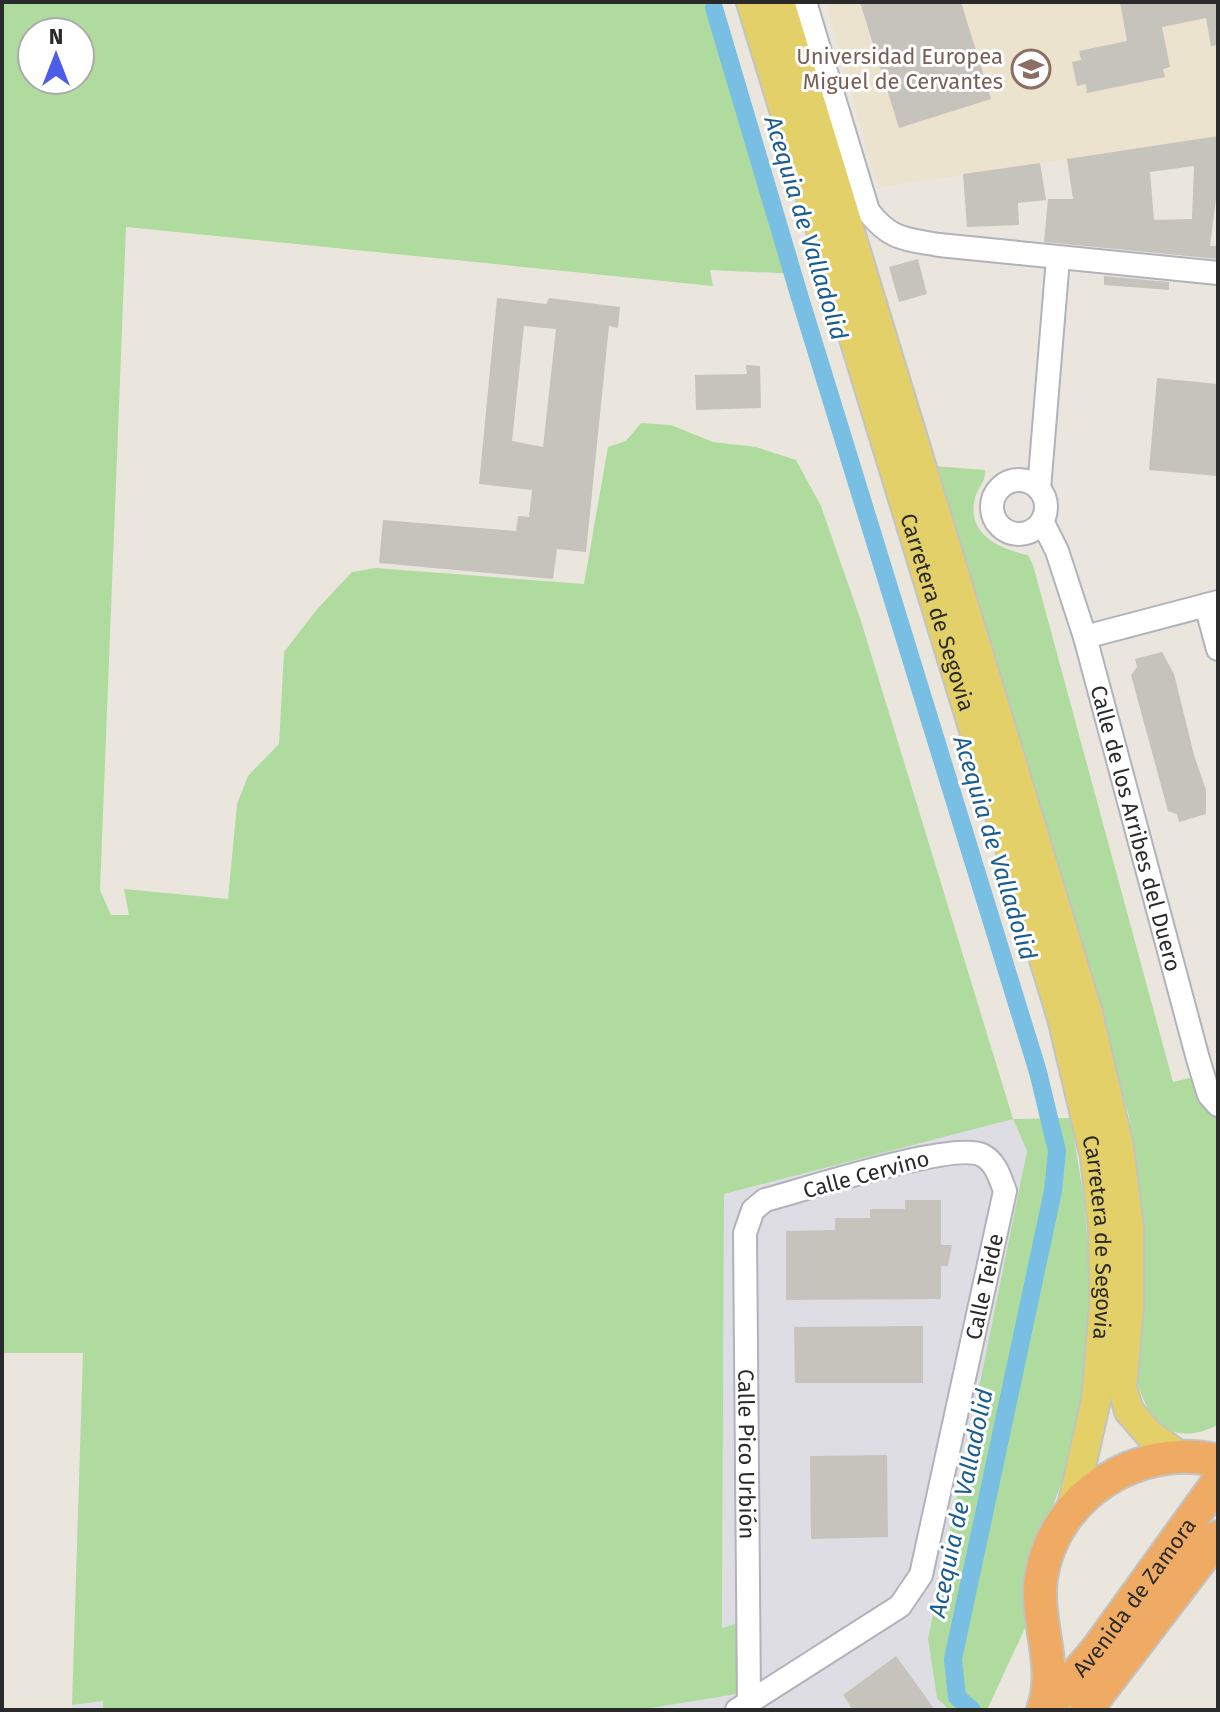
<svg xmlns="http://www.w3.org/2000/svg" width="1220" height="1712" font-family="'Fira Sans',sans-serif">
<style>
.industrial{fill:#dfdde4}
.education{fill:#ebe3ce}
.green{fill:#afdc9e;fill-rule:evenodd}
.lines{fill:none;stroke-linecap:round;stroke-linejoin:round}
.canal{stroke:#79bfe3;stroke-width:18}
.building{fill:#c6c2bc;fill-rule:evenodd}
.minor-casing{stroke:#b0b2bc;stroke-width:26}
.major-casing{stroke:#c3c3c3;stroke-width:32}
.highway-casing{stroke:#c3c3c3;stroke-width:36}
.minor{stroke:#fff;stroke-width:22}
.major{stroke:#e3d069;stroke-width:28}
.highway{stroke:#efab64;stroke-width:32}
.labels{text-anchor:middle;stroke-width:6;stroke-linejoin:round;paint-order:stroke}
.education-label{font-size:22px;fill:#785e54;stroke:#fff;text-anchor:end}
.street-label{font-size:22px;fill:#2a2a2a;stroke:#fff}
.water-label{font-size:24px;font-style:italic;fill:#1a5d8e;stroke:#fff}
</style>
<rect width="100%" height="100%" fill="#eae6dd"/>
<polygon class="industrial" points="1013,1119 1027,1151 937,1698 949,1710 72,1710 72,1705 104,1701 722,1628 724,1193"/>
<polygon class="education" points="826,2 1218,2 1218,136 883,187 876,182"/>
<g class="green">
<path d="M2,2H706L799,274L710,270L713,286L126,227L100,890L111,915H129L124,889L228,899L237,804L248,776L279,744L284,652L318,608L352,572L376,568L584,584L608,447L626,441L641,423L671,425L713,442L756,447L796,460L821,506L861,621L1013,1119L1071,1118L1084,1199L1093,1302L1086,1399L1067,1468L1030,1568L1025,1628L987,1710H949L937,1698L928,1639L1027,1151L1013,1119L724,1194L722,1628L748,1620L749,1692L639,1710H103V1701L72,1705L83,1353H2ZM32,32H80V80H32Z"/>
<path d="M933,466L985,470C986,482 978,487 975,498C966,534 999,549 1028,555L1033,565L1173,1082L1203,1075L1218,1105V1425C1175,1446 1150,1427 1138,1384V1210L1129,1116Z"/>
</g>
<g class="lines">
<polyline class="canal" points="714,8 800,298 1038,1072 1057,1151 1053,1191 953,1659 957,1697 972,1710"/>
</g>
<g class="building">
<polygon points="860,2 961,2 991,99 899,128"/>
<polygon points="1120,2 1218,2 1218,45 1211,46 1206,18 1162,27 1170,67 1163,69 1165,77 1087,93 1086,84 1077,86 1072,62 1081,60 1079,51 1127,41"/>
<path d="M1218,136V183L1210,246H1218V259L1044,242L1048,199H1073L1067,159ZM1194,166L1192,219L1154,220L1150,172Z"/>
<polygon points="1040,163 1046,200 1018,203 1019,225 967,227 963,174"/>
<polygon points="918,259 927,294 899,302 889,267"/>
<polygon points="1104,276 1169,282 1169,290 1104,285"/>
<path d="M497,298L546,304L549,298L620,307L618,328L609,326L586,552L557,549L553,579L379,563L383,520L516,531L518,516L529,517L532,490L479,484ZM524,326L556,329L543,447L512,441Z"/>
<polygon points="746,365 760,366 761,408 696,410 695,375 747,374"/>
<polygon points="1157,378 1218,384 1218,476 1149,470"/>
<polygon points="1162,652 1174,674 1194,755 1206,790 1206,814 1179,822 1177,814 1168,811 1131,675 1137,667 1135,659"/>
<polygon points="905,1200 941,1200 941,1245 952,1245 948,1266 941,1266 941,1299 786,1300 786,1231 835,1230 835,1218 870,1218 870,1209 905,1209"/>
<polygon points="923,1326 923,1383 795,1383 794,1327"/>
<polygon points="887,1455 888,1537 811,1539 810,1456"/>
<polygon points="896,1656 935,1710 853,1710 843,1695"/>
</g>
<g class="lines">
<defs>
<g id="minor">
<path d="M805,2L868,211C890,240 906,239 939,245L1218,273"/>
<circle cx="1019" cy="507" r="27"/>
<polyline points="1039,489 1058,258"/>
<path id="s1" d="M1042,521L1057,551L1085,637L1198,1059L1209,1095L1218,1105"/>
<polyline points="1206,605 1218,649"/>
<polyline points="1085,637 1218,602"/>
<path id="s2" d="M737,1710L900,1606L921,1575L1005,1191C1000,1178 996,1162 982,1155C953,1141 803,1190 765,1200L753,1210L745,1233L749,1702"/>
</g>
<g id="major">
<path id="s3" d="M751,2L1062,1018L1095,1157L1103,1228L1104,1305L1096,1400L1071,1511"/>
<polyline points="780,2 1088,1013 1119,1147 1129,1227 1129,1306 1122,1387 1129,1411 1149,1434 1180,1456"/>
</g>
<g id="highway">
<path d="M1043,1710C1059,1666 1035,1623 1041,1578C1053,1496 1139,1441 1218,1461"/>
<path id="s4" d="M1045,1710L1096,1651L1218,1482"/>
<polyline points="1086,1710 1218,1537"/>
</g>
</defs>
<use href="#minor" class="minor-casing"/>
<use href="#major" class="major-casing"/>
<use href="#highway" class="highway-casing"/>
<use href="#minor" class="minor"/>
<use href="#major" class="major"/>
<use href="#highway" class="highway"/>
</g>
<defs>
<symbol id="university-ring" viewBox="-11 -11 22 22"><circle r="9.5" fill="#fff" stroke="#8d6e63" stroke-width="1.5"/><path d="M0-5L7-2L0 1L-7-2ZM-4 1L0 2.5L4 1V4Q0 6-4 4Z" fill="#8d6e63"/></symbol>
</defs>
<g fill-rule="evenodd">
<use href="#university-ring" x="1009" y="47" width="44" height="44"/>
</g>
<g class="labels">
<g class="education-label">
<text x="1003" y="64">Universidad Europea<tspan x="1003" dy="25">Miguel de Cervantes</tspan></text>
</g>
<g class="street-label">
<text dy="8" stroke="none"><textPath href="#s3" startOffset="638">Carretera de Segovia</textPath></text>
<text dy="8" stroke="none"><textPath href="#s1" startOffset="322">Calle de los Arribes del Duero</textPath></text>
<text transform="translate(866 1174) rotate(-15)" y="8">Calle Cervino</text>
<text dy="8" stroke="none"><textPath href="#s3" startOffset="1286">Carretera de Segovia</textPath></text>
<text dy="8" stroke="none"><textPath href="#s2" startOffset="526">Calle Teide</textPath></text>
<text dy="8" stroke="none"><textPath href="#s2" startOffset="1152">Calle Pico Urbión</textPath></text>
<text dy="8" stroke="none"><textPath href="#s4" startOffset="144">Avenida de Zamora</textPath></text>
</g>
<g class="water-label">
<text transform="translate(806 228) rotate(73)" y="8">Acequia de Valladolid</text>
<text transform="translate(995 848) rotate(73)" y="8">Acequia de Valladolid</text>
<text transform="translate(961 1503) rotate(-78)" y="8">Acequia de Valladolid</text>
</g>
</g>
<rect width="1220" height="1712" fill="none" stroke="#2a2a2a" stroke-width="8"/>
<g transform="translate(56 56)"><circle r="38" fill="#ffffff" stroke="#aaaaaa" stroke-width="2"/>
<path d="M0-6L14 30L0 20L-14 30Z" fill="#4c5de9"/>
<text y="-12" font-size="22" font-weight="bold" text-anchor="middle" fill="#2a2a2a">N</text>
</g>
</svg>
